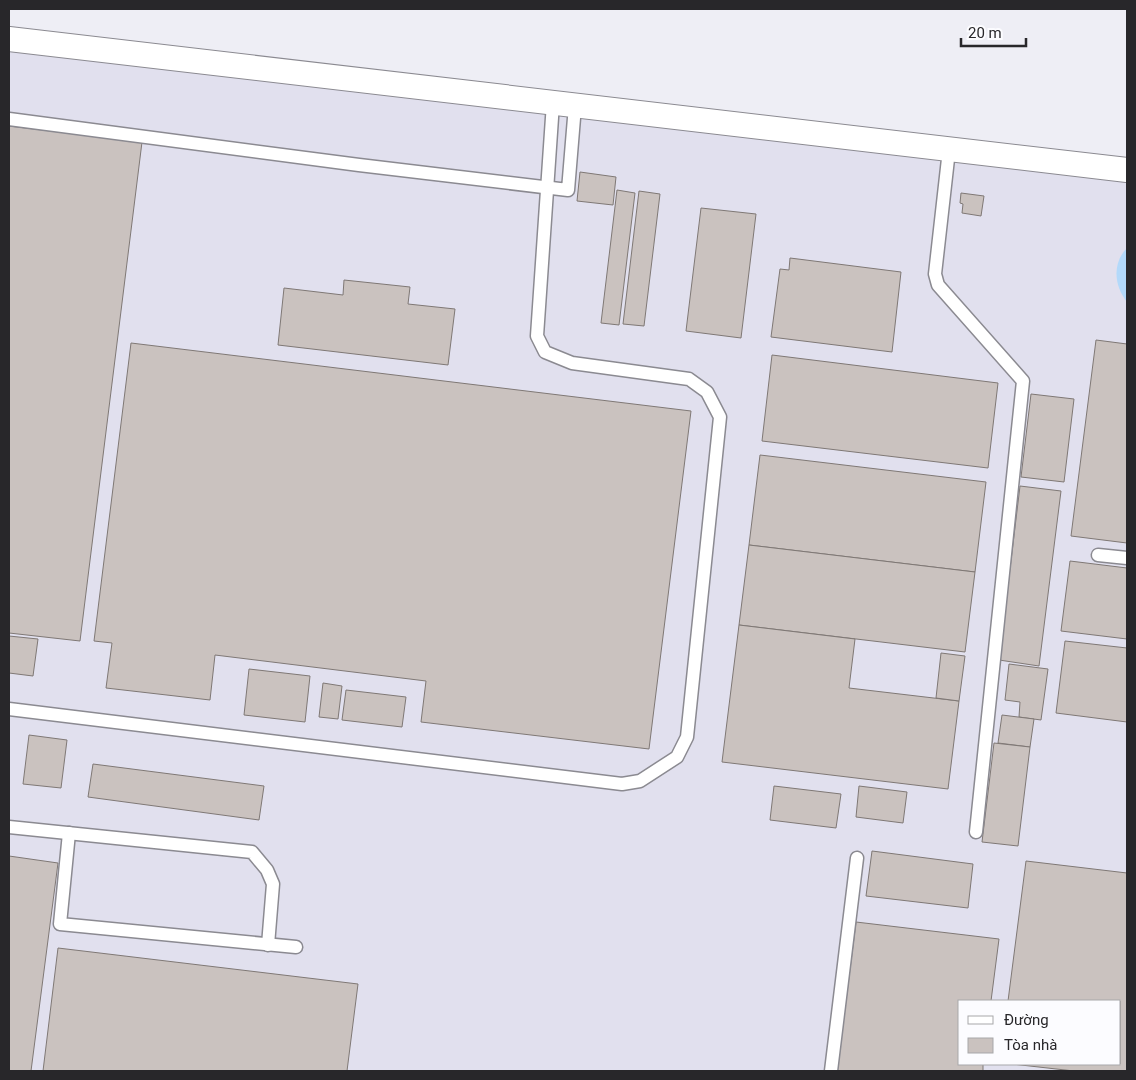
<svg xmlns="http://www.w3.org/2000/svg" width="1136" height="1080" font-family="Roboto,sans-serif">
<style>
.built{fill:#e1e0ee;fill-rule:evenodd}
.water{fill:#b3d9fa}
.building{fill:#cac2bf;stroke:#7f7875}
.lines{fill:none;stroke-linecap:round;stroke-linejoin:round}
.service-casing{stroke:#8b8a91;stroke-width:15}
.minor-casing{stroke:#8b8a91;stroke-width:26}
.service{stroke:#fff;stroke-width:12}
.minor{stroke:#fff;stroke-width:24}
</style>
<rect width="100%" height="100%" fill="#eeeef5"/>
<path class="built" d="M9,39L1127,170V1071H9ZM960,1001H1120V1064H960Z"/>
<path class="water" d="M1127,248V302C1114,286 1112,263 1127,248Z"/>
<g class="building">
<polygon points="9,126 142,142 80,641 9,633"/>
<polygon points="580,172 616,177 613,205 577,201"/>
<polygon points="617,190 635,193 619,325 601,323"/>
<polygon points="639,191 660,194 644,326 623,324"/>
<polygon points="961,193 984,196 981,216 962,213 963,204 960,203"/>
<polygon points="701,208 756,214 741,338 686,331"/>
<polygon points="790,258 901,272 892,352 771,337 780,269 789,270"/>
<polygon points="344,280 410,287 408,304 455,309 448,365 278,345 284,288 343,295"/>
<polygon points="1096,340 1127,344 1127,543 1071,536"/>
<polygon points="131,343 691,411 649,749 421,722 426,681 215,655 210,700 106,688 112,643 94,641"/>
<polygon points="772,355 998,383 988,468 762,441"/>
<polygon points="1031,394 1074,399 1064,482 1021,477"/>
<polygon points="760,455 986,482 975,572 749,545"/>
<polygon points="1020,486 1061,491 1039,666 999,660"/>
<polygon points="749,545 975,572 965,652 739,625"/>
<polygon points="1070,561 1127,568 1127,639 1061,631"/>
<polygon points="739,625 855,639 849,688 959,701 948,789 722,762"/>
<polygon points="9,636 38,639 33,676 9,673"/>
<polygon points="1065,641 1127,648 1127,722 1056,713"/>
<polygon points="941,653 965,656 959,701 936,698"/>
<polygon points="1009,664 1048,669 1041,720 1019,717 1020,702 1005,700"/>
<polygon points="249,669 310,676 305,722 244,715"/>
<polygon points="323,683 342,686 338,719 319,717"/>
<polygon points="346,690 406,697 402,727 342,720"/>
<polygon points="1002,715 1034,719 1030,747 998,743"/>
<polygon points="29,735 67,740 61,788 23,784"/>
<polygon points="994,743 1030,747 1018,846 982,842"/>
<polygon points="93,764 264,786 259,820 88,797"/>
<polygon points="774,786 841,794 836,828 770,820"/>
<polygon points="859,786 907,792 903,823 856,817"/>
<polygon points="872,851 973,864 968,908 866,896"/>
<polygon points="9,856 58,863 31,1071 9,1071"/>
<polygon points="1026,861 1127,873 1127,1071 1074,1071 1012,1064 1120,1064 1120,1001 1008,1001"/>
<polygon points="856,922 999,939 991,1001 960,1001 960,1064 983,1064 983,1071 837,1071"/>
<polygon points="58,948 358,984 347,1071 43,1071"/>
</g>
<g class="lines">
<defs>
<g id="service">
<polyline points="9,119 359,165 568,190 575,106"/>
<polyline points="949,150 935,274 938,285 1023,381 976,832"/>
<polyline points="1098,555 1127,558"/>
<polyline points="9,709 622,784 640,781 677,757 687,737 720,417 707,392 689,379 572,363 545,352 537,336 553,103"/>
<polyline points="9,827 252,852 267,870 273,884 268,945"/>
<polyline points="69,833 60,924 296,947"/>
<polyline points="831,1071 857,858"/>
</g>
<polyline id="minor" points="9,39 1127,170"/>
</defs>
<use href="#service" class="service-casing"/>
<use href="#minor" class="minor-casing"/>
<use href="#service" class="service"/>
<use href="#minor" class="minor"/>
</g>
<rect width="1136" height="1080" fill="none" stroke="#28272a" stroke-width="20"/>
<rect x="958" y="1000" width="162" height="65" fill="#fcfcff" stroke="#a7a7aa"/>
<rect x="968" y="1016" width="25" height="8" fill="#ffffff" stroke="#a7a7aa"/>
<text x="1004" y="1025" font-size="15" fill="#28272a">Đường</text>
<rect x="968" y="1038" width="25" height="15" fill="#cac2bf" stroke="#a7a7aa"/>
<text x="1004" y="1050" font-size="15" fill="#28272a">Tòa nhà</text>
<path d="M961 38v8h65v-8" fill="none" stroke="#28272a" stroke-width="2.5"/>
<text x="968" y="38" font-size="15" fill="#28272a" stroke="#fcfcff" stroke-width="4" paint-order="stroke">20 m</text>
</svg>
